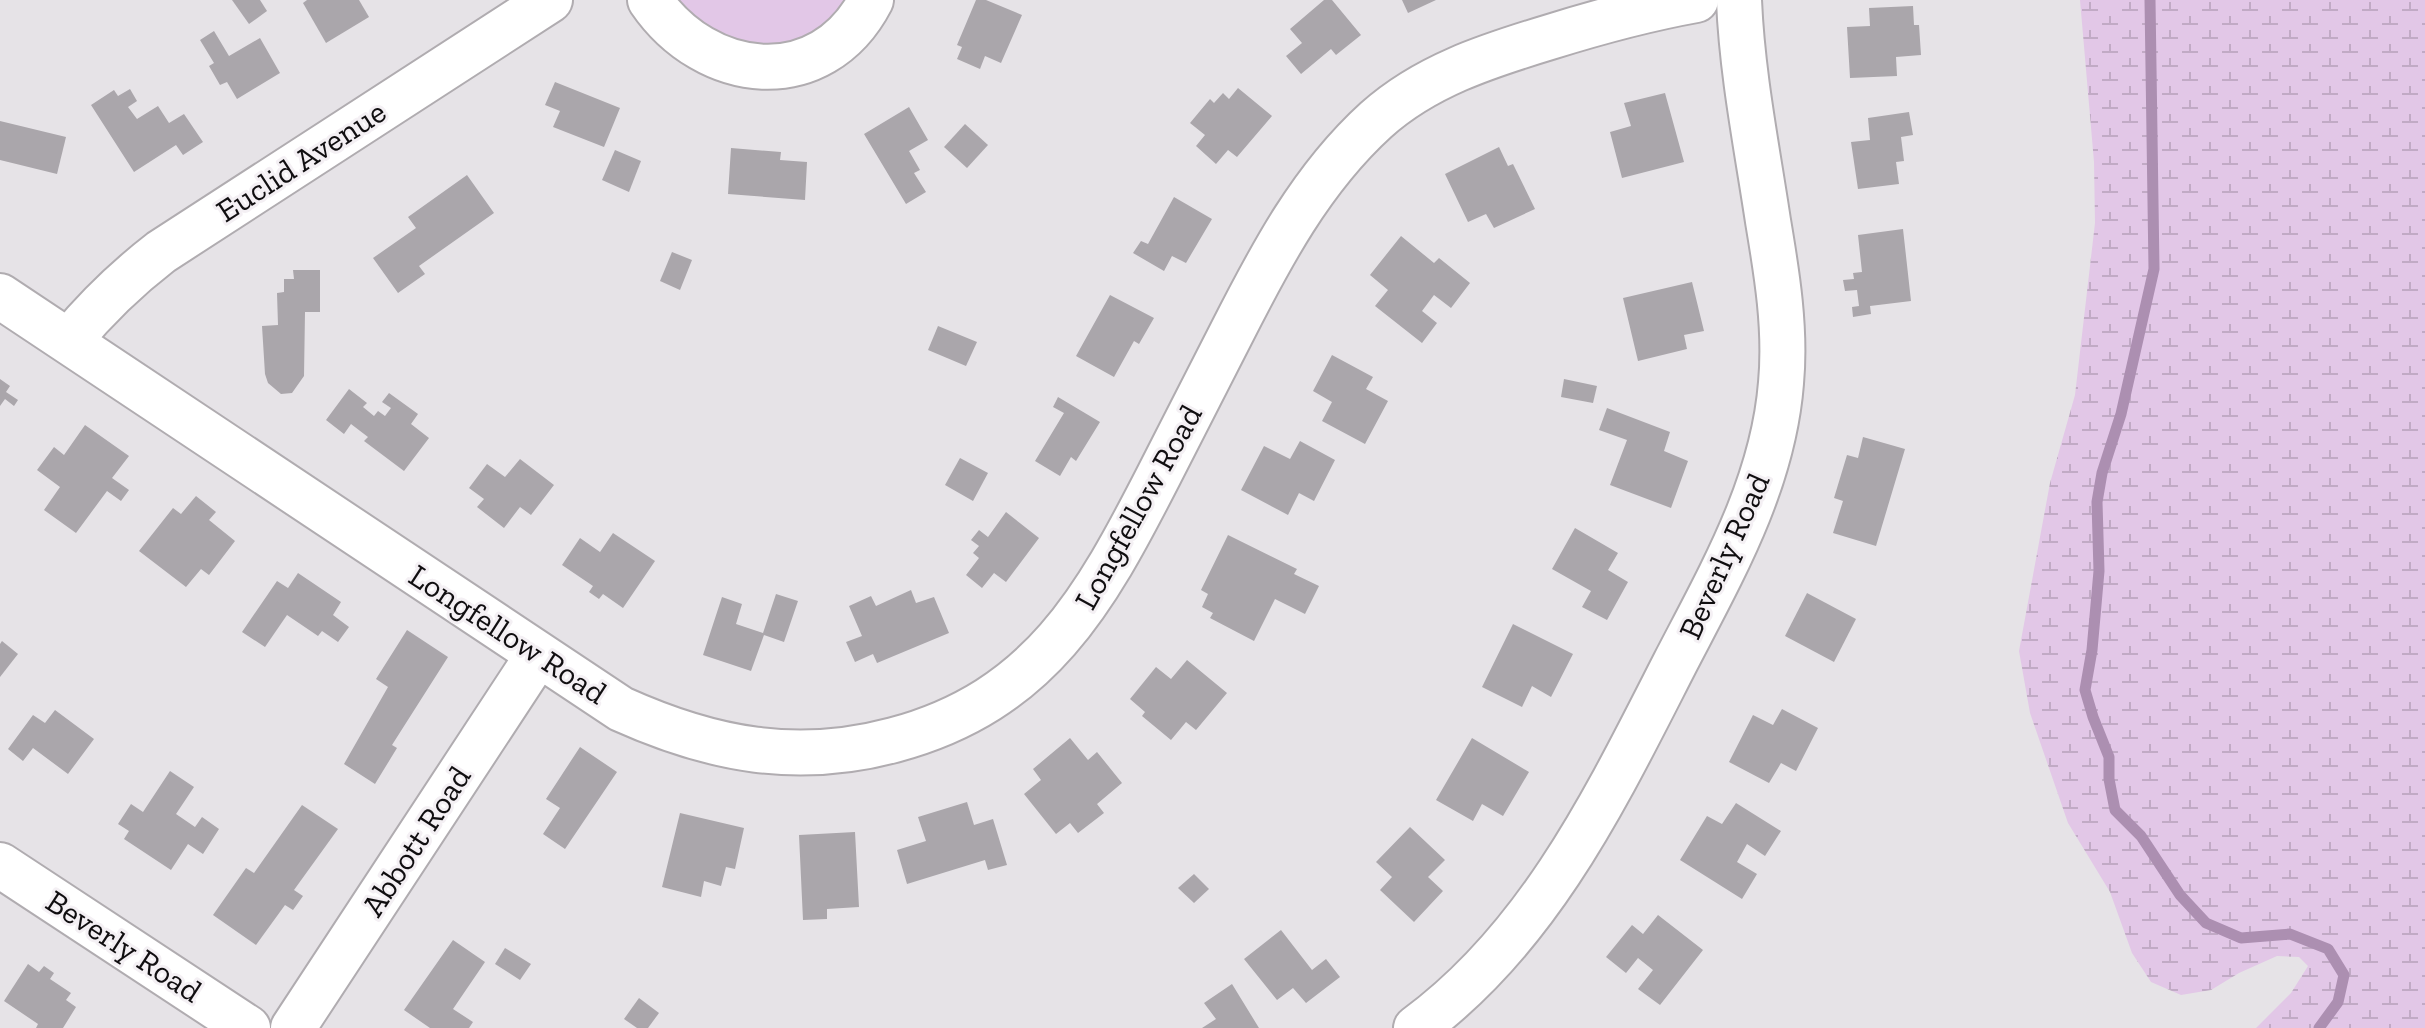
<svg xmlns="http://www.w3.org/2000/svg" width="2425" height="1028" font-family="'Zilla Slab',serif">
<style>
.wetland{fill:url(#wetland-marsh)}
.green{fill:#e2c7e7}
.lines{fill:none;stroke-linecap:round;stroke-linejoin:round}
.stream{stroke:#ac8fb1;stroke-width:11}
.building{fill:#aaa6ab}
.minor-casing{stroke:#b0acb0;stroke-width:48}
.minor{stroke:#fff;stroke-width:44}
.labels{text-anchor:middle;stroke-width:6;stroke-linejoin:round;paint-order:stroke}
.street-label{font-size:32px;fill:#100e10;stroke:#f4f0f4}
</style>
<defs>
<pattern id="wetland-marsh" width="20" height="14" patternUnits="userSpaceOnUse" patternTransform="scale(2)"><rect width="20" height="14" fill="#e2c7e7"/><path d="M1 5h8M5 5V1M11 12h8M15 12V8" fill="none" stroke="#c1aac5"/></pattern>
</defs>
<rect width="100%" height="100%" fill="#e6e3e7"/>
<polygon class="wetland" points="2080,0 2425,0 2425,1028 2256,1028 2291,993 2308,966 2299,957 2277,956 2239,973 2211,990 2181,995 2151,982 2132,953 2110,892 2068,823 2030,713 2019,651 2050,483 2075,395 2095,223 2094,162"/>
<polygon class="green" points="650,0 871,0 771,67"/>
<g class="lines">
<polyline class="stream" points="2150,0 2154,269 2121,414 2102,473 2097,502 2099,571 2092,650 2085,690 2093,717 2109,757 2109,779 2115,810 2141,836 2180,895 2206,923 2241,938 2290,934 2328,949 2344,975 2338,1002 2319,1028"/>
</g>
<g class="building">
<polygon points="232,0 260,0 267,11 249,24"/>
<polygon points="307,0 359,0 369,17 326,43 303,3"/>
<polygon points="976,0 986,0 1022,15 1001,63 985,56 980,69 957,59 962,47 957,45"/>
<polygon points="1324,0 1332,0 1361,35 1336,55 1331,49 1301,74 1286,56 1302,43 1290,29"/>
<polygon points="1402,0 1436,0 1408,13"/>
<polygon points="1913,6 1914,25 1919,25 1921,55 1896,57 1897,76 1850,78 1847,27 1870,26 1869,8"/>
<polygon points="214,31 229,56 260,38 280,73 237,99 227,82 220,85 209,66 214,63 200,40"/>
<polygon points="555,82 620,108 604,147 553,127 560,111 545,105"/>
<polygon points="1238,88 1272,116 1237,157 1228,150 1216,164 1196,146 1205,135 1190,123 1210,99 1214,103 1223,93 1229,99"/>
<polygon points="130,89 137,101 128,107 137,119 158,106 169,123 184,114 203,142 183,155 176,145 134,172 91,105 114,90 118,96"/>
<polygon points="1665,93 1684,162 1622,178 1610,132 1631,126 1624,103"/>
<polygon points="909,107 928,140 909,151 920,170 914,173 926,192 906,204 864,134"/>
<polygon points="1909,112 1913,135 1901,137 1904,161 1896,162 1899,184 1858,189 1851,142 1870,140 1868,118"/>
<polygon points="0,121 66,137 57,174 0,160"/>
<polygon points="965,124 988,145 967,168 944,147"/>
<polygon points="1499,147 1508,166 1513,164 1535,209 1494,228 1486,214 1468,222 1445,174"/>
<polygon points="731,148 781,152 780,160 807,162 805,200 728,194"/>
<polygon points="615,150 641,161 629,192 602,180"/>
<polygon points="467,175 494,213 419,266 425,274 398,293 373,258 416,228 408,217"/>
<polygon points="1174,197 1212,219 1186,263 1172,256 1164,271 1133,253 1141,241 1148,244"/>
<polygon points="1903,229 1911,301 1870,306 1871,314 1853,317 1852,307 1859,306 1857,290 1845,291 1843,280 1854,279 1853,273 1862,272 1858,235"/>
<polygon points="1401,236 1434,263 1439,258 1470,283 1451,308 1434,295 1422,311 1437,323 1422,343 1375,306 1388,290 1370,275"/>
<polygon points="672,252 692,260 680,290 660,281"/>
<polygon points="293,270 320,270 320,312 305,312 304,376 292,393 281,394 268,383 265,374 262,326 278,325 277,293 284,292 284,279 294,279"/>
<polygon points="1692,282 1704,331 1684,335 1687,349 1638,361 1623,298"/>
<polygon points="1110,295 1154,318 1139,344 1134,341 1114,377 1076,356"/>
<polygon points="938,326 977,342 966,366 928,350"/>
<polygon points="1332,355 1373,377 1366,389 1388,401 1365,444 1322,421 1332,402 1313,391"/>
<polygon points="0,379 10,386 6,392 18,400 14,406 5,399 0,406"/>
<polygon points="1564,379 1597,386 1593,403 1561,397"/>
<polygon points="349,389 367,403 363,407 374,416 378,411 385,416 391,408 382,402 389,393 418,414 411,424 429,438 404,471 364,441 368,437 351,424 344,434 326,420"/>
<polygon points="1058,397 1100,422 1076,461 1071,457 1060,476 1035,461 1064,413 1053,407"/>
<polygon points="1607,408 1670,432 1664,451 1688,461 1671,508 1610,485 1627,440 1599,430"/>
<polygon points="85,425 129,456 112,478 129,490 121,501 107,491 76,533 44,510 60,487 37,470 54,447 64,455"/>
<polygon points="1863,437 1905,449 1876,546 1833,533 1843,501 1834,498 1847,455 1858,458"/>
<polygon points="1300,441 1335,460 1314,501 1299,493 1288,515 1241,490 1264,446 1290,459"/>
<polygon points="960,458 988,473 973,501 945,485"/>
<polygon points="520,459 554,485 531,515 520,507 504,528 477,507 484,499 469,488 487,464 505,477"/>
<polygon points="196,496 216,512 209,520 235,541 209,575 201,569 186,587 139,551 173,508 181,514"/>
<polygon points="1006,512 1039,538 1006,582 994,573 982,588 966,575 979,558 973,553 979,546 971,540 979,530 988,537"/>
<polygon points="1575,528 1618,553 1608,570 1628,582 1607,620 1582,607 1591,591 1552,569"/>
<polygon points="613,533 655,561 623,608 603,594 599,599 589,592 593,586 562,565 580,538 600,552"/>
<polygon points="1228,535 1297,569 1294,574 1319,586 1305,614 1275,599 1254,641 1210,618 1213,613 1202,607 1208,594 1201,590"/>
<polygon points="298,573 341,602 333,615 349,627 338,642 322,631 318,636 287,615 265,647 242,632 277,581 288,588"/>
<polygon points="911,590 916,603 934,597 949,633 877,663 873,654 855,662 846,642 862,636 849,606 871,596 876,606"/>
<polygon points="1807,593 1856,619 1834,662 1785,636"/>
<polygon points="776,594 798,601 784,642 764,635 751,671 703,655 722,597 742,604 736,624 763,633"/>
<polygon points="1513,624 1573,654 1551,697 1532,686 1522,707 1482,687"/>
<polygon points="407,630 448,657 392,745 397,748 375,784 344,764 388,687 376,679"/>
<polygon points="2,641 18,654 0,677 0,644"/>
<polygon points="1187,660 1227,693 1196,730 1186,722 1171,740 1142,716 1145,712 1130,699 1156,667 1171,679"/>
<polygon points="1782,709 1818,728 1796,771 1781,763 1769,783 1729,762 1753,715 1773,725"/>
<polygon points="55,710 94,739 68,774 33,748 23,761 8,749 33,715 45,723"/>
<polygon points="1070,738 1088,760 1097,752 1122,783 1097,804 1104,813 1078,833 1070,823 1056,834 1024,794 1041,780 1033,769"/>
<polygon points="1472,738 1529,772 1503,816 1482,804 1473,821 1436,800"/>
<polygon points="580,747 617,772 565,849 543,834 560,808 546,799"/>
<polygon points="170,771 194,787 176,814 195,827 202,817 219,829 203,854 188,844 171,870 124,839 129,831 118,824 131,804 143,812"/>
<polygon points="967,802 974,825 993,819 1007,865 988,870 985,860 907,884 897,850 926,841 918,817"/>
<polygon points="1736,803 1781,831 1765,856 1747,844 1737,862 1757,874 1742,899 1680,860 1707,816 1722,824"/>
<polygon points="302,805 338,829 294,890 303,896 293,910 285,905 256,945 213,915 246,868 254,873"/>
<polygon points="680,813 744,828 735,869 726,867 721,886 704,881 701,897 662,887"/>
<polygon points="1410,827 1445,860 1428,877 1443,891 1414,922 1380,890 1392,877 1376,862"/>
<polygon points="855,832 859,907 827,909 827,919 803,920 799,835"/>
<polygon points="1194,874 1209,889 1194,903 1178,888"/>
<polygon points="1658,915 1703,950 1660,1005 1638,989 1653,970 1638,958 1626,973 1606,957 1632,925 1643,934"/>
<polygon points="1281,930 1312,970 1326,959 1340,977 1306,1003 1293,988 1277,1000 1244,959"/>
<polygon points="453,940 485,962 453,1009 473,1022 469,1028 430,1028 404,1010"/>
<polygon points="505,948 531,964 520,980 495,964"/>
<polygon points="28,964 39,972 44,966 54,973 50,979 71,993 66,1000 76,1007 63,1028 36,1028 38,1024 4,1001"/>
<polygon points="1232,984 1259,1028 1202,1028 1216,1019 1204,1003"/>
<polygon points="639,998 659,1013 648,1028 637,1028 624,1019"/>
</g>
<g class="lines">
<defs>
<g id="minor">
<path d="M650,0C706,82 821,96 871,0"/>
<path d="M0,296L621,709C712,750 797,766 894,740C1040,701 1095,600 1159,475C1183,428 1207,381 1231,334C1270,257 1311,179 1376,120C1425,76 1487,56 1550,37C1598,22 1646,9 1696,0"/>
<path d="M69,341C97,307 126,279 161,252L550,0"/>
<polyline points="0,865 248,1028"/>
<polyline points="293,1028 538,655"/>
<path d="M1416,1028C1540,937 1607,796 1675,663C1721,574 1773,485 1781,383C1786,329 1777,274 1768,221C1757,148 1742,74 1739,0"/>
</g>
</defs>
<use href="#minor" class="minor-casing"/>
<use href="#minor" class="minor"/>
</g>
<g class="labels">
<g class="street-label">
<text transform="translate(301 161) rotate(-33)" y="11">Euclid Avenue</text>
<text transform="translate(1138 507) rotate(-61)" y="11">Longfellow Road</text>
<text transform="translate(1724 556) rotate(-66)" y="11">Beverly Road</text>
<text transform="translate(508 634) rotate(33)" y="11">Longfellow Road</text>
<text transform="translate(416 841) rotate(-57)" y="11">Abbott Road</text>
<text transform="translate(124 946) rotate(33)" y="11">Beverly Road</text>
</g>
</g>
</svg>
